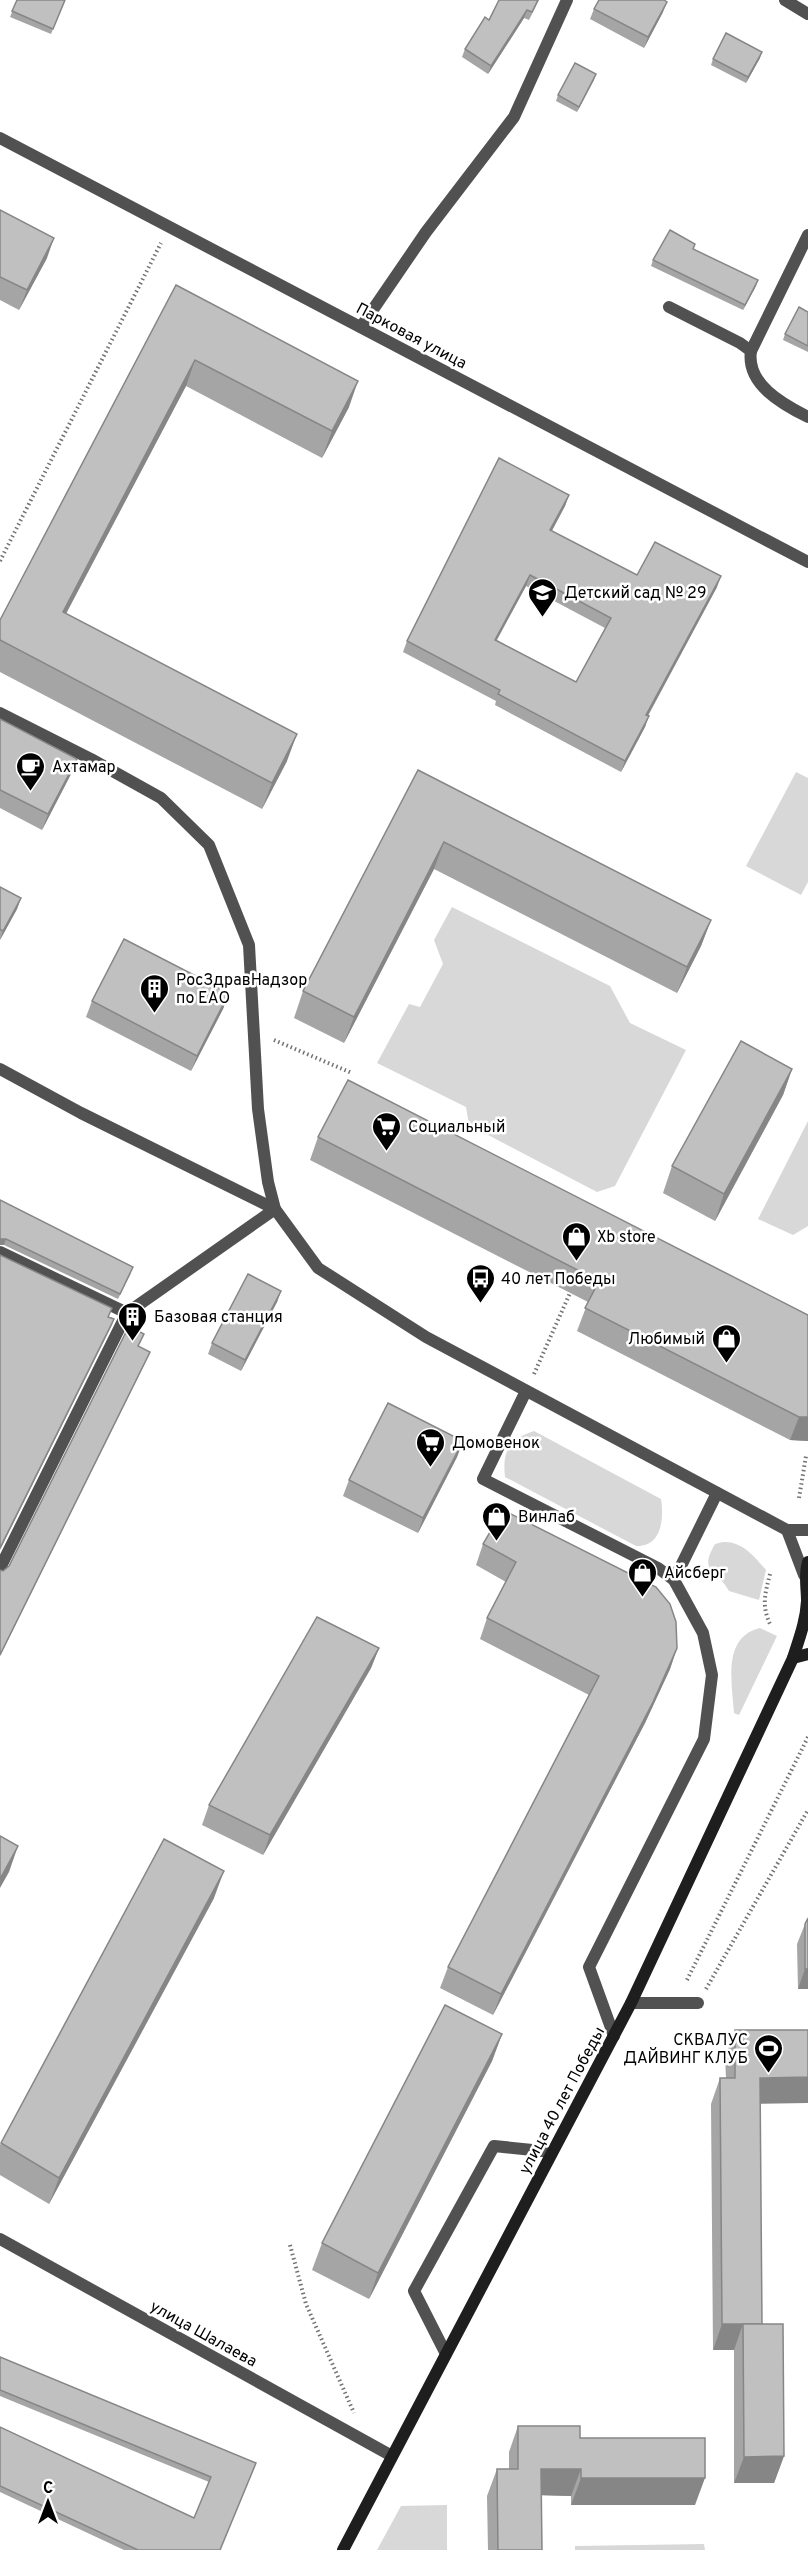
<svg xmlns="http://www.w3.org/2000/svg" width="808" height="2550" font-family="Overpass,sans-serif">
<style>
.green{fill:#d8d8d8}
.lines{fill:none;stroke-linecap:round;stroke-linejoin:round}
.path{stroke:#737373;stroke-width:4;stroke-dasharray:1.5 3;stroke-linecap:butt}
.service{stroke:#515151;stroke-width:12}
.minor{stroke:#515151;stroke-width:12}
.secondary{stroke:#1e1e1e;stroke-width:12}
.wall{fill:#a5a5a5;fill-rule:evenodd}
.shaded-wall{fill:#868686}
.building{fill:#c0c0c0;stroke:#868686;stroke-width:1.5;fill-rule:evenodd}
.labels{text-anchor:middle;stroke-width:5;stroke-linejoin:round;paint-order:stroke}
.street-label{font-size:16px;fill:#000;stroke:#fff}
.poi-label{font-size:16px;fill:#000;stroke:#fff;text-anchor:start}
</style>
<rect width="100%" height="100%" fill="#fff"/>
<g class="green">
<polygon points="796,772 808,778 808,882 801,895 746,866"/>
<polygon points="452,907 610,986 630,1023 686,1050 615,1186 597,1192 469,1125 466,1107 377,1063 409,1004 420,1007 443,964 434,940"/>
<polygon points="808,1121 808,1226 793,1235 758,1219"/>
<path d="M534,1431L661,1499C664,1518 662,1547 636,1546L505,1477C502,1452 509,1439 534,1431Z"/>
<path d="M723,1542C742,1541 754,1556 766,1570L759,1600L729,1591C717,1568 698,1573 715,1544Z"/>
<path d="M760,1628L777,1636L739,1715L734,1713C732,1683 722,1637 760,1628Z"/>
<polygon points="447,2505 447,2550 377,2550 401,2506"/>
<polygon points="704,2544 705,2550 575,2550 575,2546"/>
</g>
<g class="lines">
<g class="path">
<polyline points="0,561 161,243"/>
<polyline points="274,1040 352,1073"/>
<polyline points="534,1374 570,1293"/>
<polyline points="799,1498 806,1456 808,1456"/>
<path d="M770,1574C765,1594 761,1606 771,1626"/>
<polyline points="687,1980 808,1737"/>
<polyline points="706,1989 808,1810"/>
<polyline points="290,2245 306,2304 354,2413"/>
</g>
<g class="service">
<polyline points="0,1069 81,1113 275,1209 127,1313 0,1568"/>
<polyline points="0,1252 127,1313"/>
<polyline points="526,1391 483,1479 658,1568 674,1580 703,1633 712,1675 704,1739 589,1967 614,2036"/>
<polyline points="674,1580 717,1493"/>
<polyline points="631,2003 698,2003"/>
<polyline points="446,2354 414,2291 494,2146 552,2152"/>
</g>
<g class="minor">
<polyline points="785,0 808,14"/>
<polyline points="0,138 808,562"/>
<path d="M669,307L740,343L751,351C746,384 782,404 808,417"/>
<polyline points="361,327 426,232 514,117 567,0"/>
<polyline points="751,351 808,235"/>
<polyline points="0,713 91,759 161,798 209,845 249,945 258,1109 268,1182 275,1209 318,1268 426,1337 787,1530 808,1530"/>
<polyline points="787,1530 804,1575"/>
<polyline points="0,2239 392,2456"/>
</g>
<g class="secondary">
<polyline points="793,1658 808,1654"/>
<path d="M343,2550L631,2003L793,1658C799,1639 806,1621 807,1601C807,1587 804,1576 808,1562"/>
</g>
</g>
<g class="wall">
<polygon points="17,0 65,0 51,34 10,17"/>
<polygon points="499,0 539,0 529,20 524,18 488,74 462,57 465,49 489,20"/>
<polygon points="594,9 663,12 644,48 590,19"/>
<polygon points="760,58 746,83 711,65 713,59"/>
<polygon points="596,74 577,112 556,101 558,95"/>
<polygon points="0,210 47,258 19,310 0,300"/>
<polygon points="653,260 756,286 743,310 651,266"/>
<polygon points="176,285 349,407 322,458 186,386 66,614 287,761 262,809 0,672 0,620"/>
<polygon points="808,312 808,352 783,340 785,334"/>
<path d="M569,495L565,506L552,531L637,575L717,587L648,716L645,727L621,772L495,705L496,701L403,652L407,641ZM526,586L605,628L576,682L497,640Z"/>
<polygon points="0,719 71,774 42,830 0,808"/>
<polygon points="418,770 711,920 701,946 677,993 434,869 344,1043 294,1018 303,991"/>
<polygon points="0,887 21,898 17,909 0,940"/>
<polygon points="229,993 223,1009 191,1071 86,1017 92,1001"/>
<polygon points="792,1069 783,1095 715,1221 663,1193 672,1166"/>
<polygon points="318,1137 808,1315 808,1441 790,1440 577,1331 588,1302 310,1160"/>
<polygon points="0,1200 131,1273 118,1299 4,1245"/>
<polygon points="281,1291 277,1302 241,1371 208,1354 212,1343"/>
<polygon points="463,1441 457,1457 418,1533 343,1496 349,1480"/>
<polygon points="483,1544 677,1648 670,1669 645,1723 493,2015 440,1988 448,1967 589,1695 480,1639 487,1618 506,1582 476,1565"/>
<polygon points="379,1648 371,1668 263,1855 202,1825 209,1805"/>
<polygon points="164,1839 214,1898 49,2204 0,2175 0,2145"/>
<polygon points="805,1924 808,1989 798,1989 797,1944"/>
<polygon points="735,2030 760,2104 761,2324 784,2456 774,2483 734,2483 734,2350 713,2350 711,2104 720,2078 726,2078 725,2057"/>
<polygon points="502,2034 492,2061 369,2299 312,2270 322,2243"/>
<polygon points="0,2357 256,2463 220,2550 124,2550 0,2492 0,2427 194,2518 209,2482 0,2396"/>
<polygon points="518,2426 580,2438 695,2505 571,2505 571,2496 541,2495 542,2550 488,2550 487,2496 497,2469 509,2469 509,2452"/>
</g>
<g class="shaded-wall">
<polygon points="667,2 663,12 644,48 648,37"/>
<polygon points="527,10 524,18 488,74 491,66"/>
<polygon points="762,52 760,58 746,83 748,77"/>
<polygon points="596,74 594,80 577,112 579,107"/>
<polygon points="54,238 47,258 19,310 27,290"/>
<polygon points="758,280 756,286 743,310 745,305"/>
<polygon points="195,360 186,386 53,638 63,612"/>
<polygon points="358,381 349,407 322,458 332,431"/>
<polygon points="569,495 565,506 546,541 550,530"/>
<polygon points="530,575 526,586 491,650 495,640"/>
<polygon points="721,576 717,587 642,726 646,715"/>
<polygon points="649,716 645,727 621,772 625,761"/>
<polygon points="297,734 287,761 262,809 272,783"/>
<polygon points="77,759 71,774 42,830 48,814"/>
<polygon points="444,842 434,869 344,1043 354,1017"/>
<polygon points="21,898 17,909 0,940 3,931"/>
<polygon points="711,920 701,946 677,993 687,967"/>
<polygon points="229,993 223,1009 191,1071 197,1056"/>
<polygon points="792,1069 783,1095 715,1221 724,1194"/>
<polygon points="0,1239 6,1239 4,1245 0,1245"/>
<polygon points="281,1291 277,1302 241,1371 245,1360"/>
<polygon points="114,1319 112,1325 0,1550 0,1548"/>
<polygon points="150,1352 148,1357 0,1656 0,1655"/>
<polygon points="799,1417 808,1417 808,1441 790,1440"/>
<polygon points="463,1441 457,1457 418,1533 423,1518"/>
<polygon points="379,1648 371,1668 263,1855 270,1835"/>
<polygon points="677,1648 670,1669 645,1723 493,2015 501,1994"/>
<polygon points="18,1846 9,1872 0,1888 0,1879"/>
<polygon points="224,1871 214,1898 49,2204 59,2178"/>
<polygon points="805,1969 808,1969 808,1989 798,1989"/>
<polygon points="502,2034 492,2061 369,2299 378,2273"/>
<polygon points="808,2077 808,2103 750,2104 760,2078"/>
<polygon points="722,2324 762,2324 743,2324 734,2350 713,2350"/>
<polygon points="784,2456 774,2483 734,2483 744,2457"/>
<polygon points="541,2469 581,2469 571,2496 531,2495"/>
<polygon points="581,2478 705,2478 695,2505 571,2505"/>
</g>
<g class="building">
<polygon points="17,0 65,0 53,29 12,11"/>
<polygon points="499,0 538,0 532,12 527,10 491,66 465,49 485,17 489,20"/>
<polygon points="599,0 664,0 667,2 648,37 594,9"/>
<polygon points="726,33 762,52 748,77 713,59"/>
<polygon points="575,63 596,74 579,107 558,95"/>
<polygon points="0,210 54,238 27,290 0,277"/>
<polygon points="670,230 695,244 693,249 758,280 745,305 653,260"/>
<polygon points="176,285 358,381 332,431 195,360 63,612 297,734 272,783 0,640 0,620"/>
<polygon points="799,307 808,312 808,346 785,334"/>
<path d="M499,458L569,495L550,530L637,575L655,542L721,576L646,715L649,716L625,761L498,694L500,690L407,641ZM530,575L611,618L576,682L495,640Z"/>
<polygon points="0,719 77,759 48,814 0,790"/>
<polygon points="418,770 711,920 687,967 444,842 354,1017 303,991"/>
<polygon points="0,887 21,898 3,931 0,929"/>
<polygon points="124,939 229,993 197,1056 92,1001"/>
<polygon points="741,1041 792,1069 724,1194 672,1166"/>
<polygon points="348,1080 808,1315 808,1417 799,1417 585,1308 599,1281 318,1137"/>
<polygon points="0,1200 133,1267 120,1294 6,1239 0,1239"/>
<polygon points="0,1255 112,1308 108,1317 114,1319 0,1548"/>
<polygon points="248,1274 281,1291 245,1360 212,1343"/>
<polygon points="129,1326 144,1334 138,1346 150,1352 0,1655 0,1570 3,1571 9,1566"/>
<polygon points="388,1403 463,1441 423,1518 349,1480"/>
<polygon points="503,1510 656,1587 670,1604 676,1622 677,1648 653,1702 501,1994 448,1967 599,1676 487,1618 516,1562 483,1544"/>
<polygon points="317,1617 379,1648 270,1835 209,1805"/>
<polygon points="0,1836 18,1846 0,1879"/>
<polygon points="164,1839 224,1871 59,2178 1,2143"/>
<polygon points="808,1918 808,1969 805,1969 805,1924"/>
<polygon points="445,2005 502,2034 378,2273 322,2243"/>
<polygon points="735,2030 808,2030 808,2077 760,2078 762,2324 722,2324 720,2078 735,2078"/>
<polygon points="743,2324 783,2324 784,2456 744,2457"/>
<polygon points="0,2357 256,2463 220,2550 138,2550 0,2486 0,2427 194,2518 211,2477 0,2390"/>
<polygon points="518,2426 580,2426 580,2438 705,2438 705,2478 581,2478 581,2469 541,2469 542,2550 498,2550 497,2469 518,2469"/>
</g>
<defs>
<symbol id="school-pin" viewBox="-11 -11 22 30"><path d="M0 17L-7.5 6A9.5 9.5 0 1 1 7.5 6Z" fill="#000" stroke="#fff"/><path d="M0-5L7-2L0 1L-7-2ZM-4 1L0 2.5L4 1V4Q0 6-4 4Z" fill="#fff"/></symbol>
<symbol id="cafe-pin" viewBox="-11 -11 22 30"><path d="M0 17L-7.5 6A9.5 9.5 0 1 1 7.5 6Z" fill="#000" stroke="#fff"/><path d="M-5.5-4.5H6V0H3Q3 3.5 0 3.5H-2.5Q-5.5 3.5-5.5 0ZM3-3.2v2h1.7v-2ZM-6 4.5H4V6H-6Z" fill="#fff"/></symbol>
<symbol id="building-pin" viewBox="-11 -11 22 30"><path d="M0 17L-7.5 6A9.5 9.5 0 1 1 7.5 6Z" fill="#000" stroke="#fff"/><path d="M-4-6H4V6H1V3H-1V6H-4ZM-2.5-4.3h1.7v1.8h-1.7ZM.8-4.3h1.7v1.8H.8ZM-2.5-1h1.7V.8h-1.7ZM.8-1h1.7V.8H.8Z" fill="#fff"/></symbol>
<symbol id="supermarket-pin" viewBox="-11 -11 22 30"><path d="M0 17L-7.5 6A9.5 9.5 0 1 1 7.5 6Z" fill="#000" stroke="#fff"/><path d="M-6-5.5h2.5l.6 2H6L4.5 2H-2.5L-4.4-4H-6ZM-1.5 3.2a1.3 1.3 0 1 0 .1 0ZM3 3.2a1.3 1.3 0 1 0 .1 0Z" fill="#fff"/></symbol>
<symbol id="shop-pin" viewBox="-11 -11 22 30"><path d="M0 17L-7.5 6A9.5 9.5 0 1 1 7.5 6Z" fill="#000" stroke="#fff"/><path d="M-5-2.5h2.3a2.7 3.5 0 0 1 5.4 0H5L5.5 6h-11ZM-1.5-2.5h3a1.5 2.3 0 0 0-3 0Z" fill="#fff"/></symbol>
<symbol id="bus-pin" viewBox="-11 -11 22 30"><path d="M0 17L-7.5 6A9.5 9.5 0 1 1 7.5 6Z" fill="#000" stroke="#fff"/><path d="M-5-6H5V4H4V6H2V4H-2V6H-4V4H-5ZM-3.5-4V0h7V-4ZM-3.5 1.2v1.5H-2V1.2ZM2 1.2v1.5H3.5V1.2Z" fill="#fff"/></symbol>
<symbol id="stadium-pin" viewBox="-11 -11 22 30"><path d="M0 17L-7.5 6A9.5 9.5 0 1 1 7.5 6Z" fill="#000" stroke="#fff"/><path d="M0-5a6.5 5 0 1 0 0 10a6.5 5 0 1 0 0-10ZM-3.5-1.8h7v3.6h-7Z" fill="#fff"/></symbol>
</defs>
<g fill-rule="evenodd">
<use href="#school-pin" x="526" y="576" width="33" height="45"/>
<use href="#cafe-pin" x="14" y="750" width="33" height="45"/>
<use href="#building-pin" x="138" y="972" width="33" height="45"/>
<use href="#supermarket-pin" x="370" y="1110" width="33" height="45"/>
<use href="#shop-pin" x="560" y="1220" width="33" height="45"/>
<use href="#bus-pin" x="464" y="1262" width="33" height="45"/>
<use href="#building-pin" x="116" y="1300" width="33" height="45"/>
<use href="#shop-pin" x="710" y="1322" width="33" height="45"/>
<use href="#supermarket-pin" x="414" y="1426" width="33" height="45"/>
<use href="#shop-pin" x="480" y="1500" width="33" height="45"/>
<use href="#shop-pin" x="626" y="1556" width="33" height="45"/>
<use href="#stadium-pin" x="752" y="2032" width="33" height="45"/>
</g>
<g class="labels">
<g class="street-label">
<text transform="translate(412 335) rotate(28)" y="6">Парковая улица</text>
<text transform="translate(561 2100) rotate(-62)" y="6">улица 40 лет Победы</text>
<text transform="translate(204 2333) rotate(29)" y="6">улица Шалаева</text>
</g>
<g class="poi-label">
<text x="564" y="598">Детский сад № 29</text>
<text x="52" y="772">Ахтамар</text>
<text x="176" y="985">РосЗдравНадзор<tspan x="176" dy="18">по ЕАО</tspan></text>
<text x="408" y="1132">Социальный</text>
<text x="597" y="1242">Xb store</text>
<text x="501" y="1284">40 лет Победы</text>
<text x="154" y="1322">Базовая станция</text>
<text x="705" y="1344" text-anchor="end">Любимый</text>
<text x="452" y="1448">Домовенок</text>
<text x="518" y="1522">Винлаб</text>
<text x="664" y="1578">Айсберг</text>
<text x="748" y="2045" text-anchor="end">СКВАЛУС<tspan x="748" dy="18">ДАЙВИНГ КЛУБ</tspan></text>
</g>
</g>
<g transform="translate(48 2502)" stroke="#ffffff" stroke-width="4.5" paint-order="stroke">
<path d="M0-4.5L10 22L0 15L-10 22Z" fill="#000000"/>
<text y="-9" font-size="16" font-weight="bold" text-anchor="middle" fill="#000000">С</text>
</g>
</svg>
